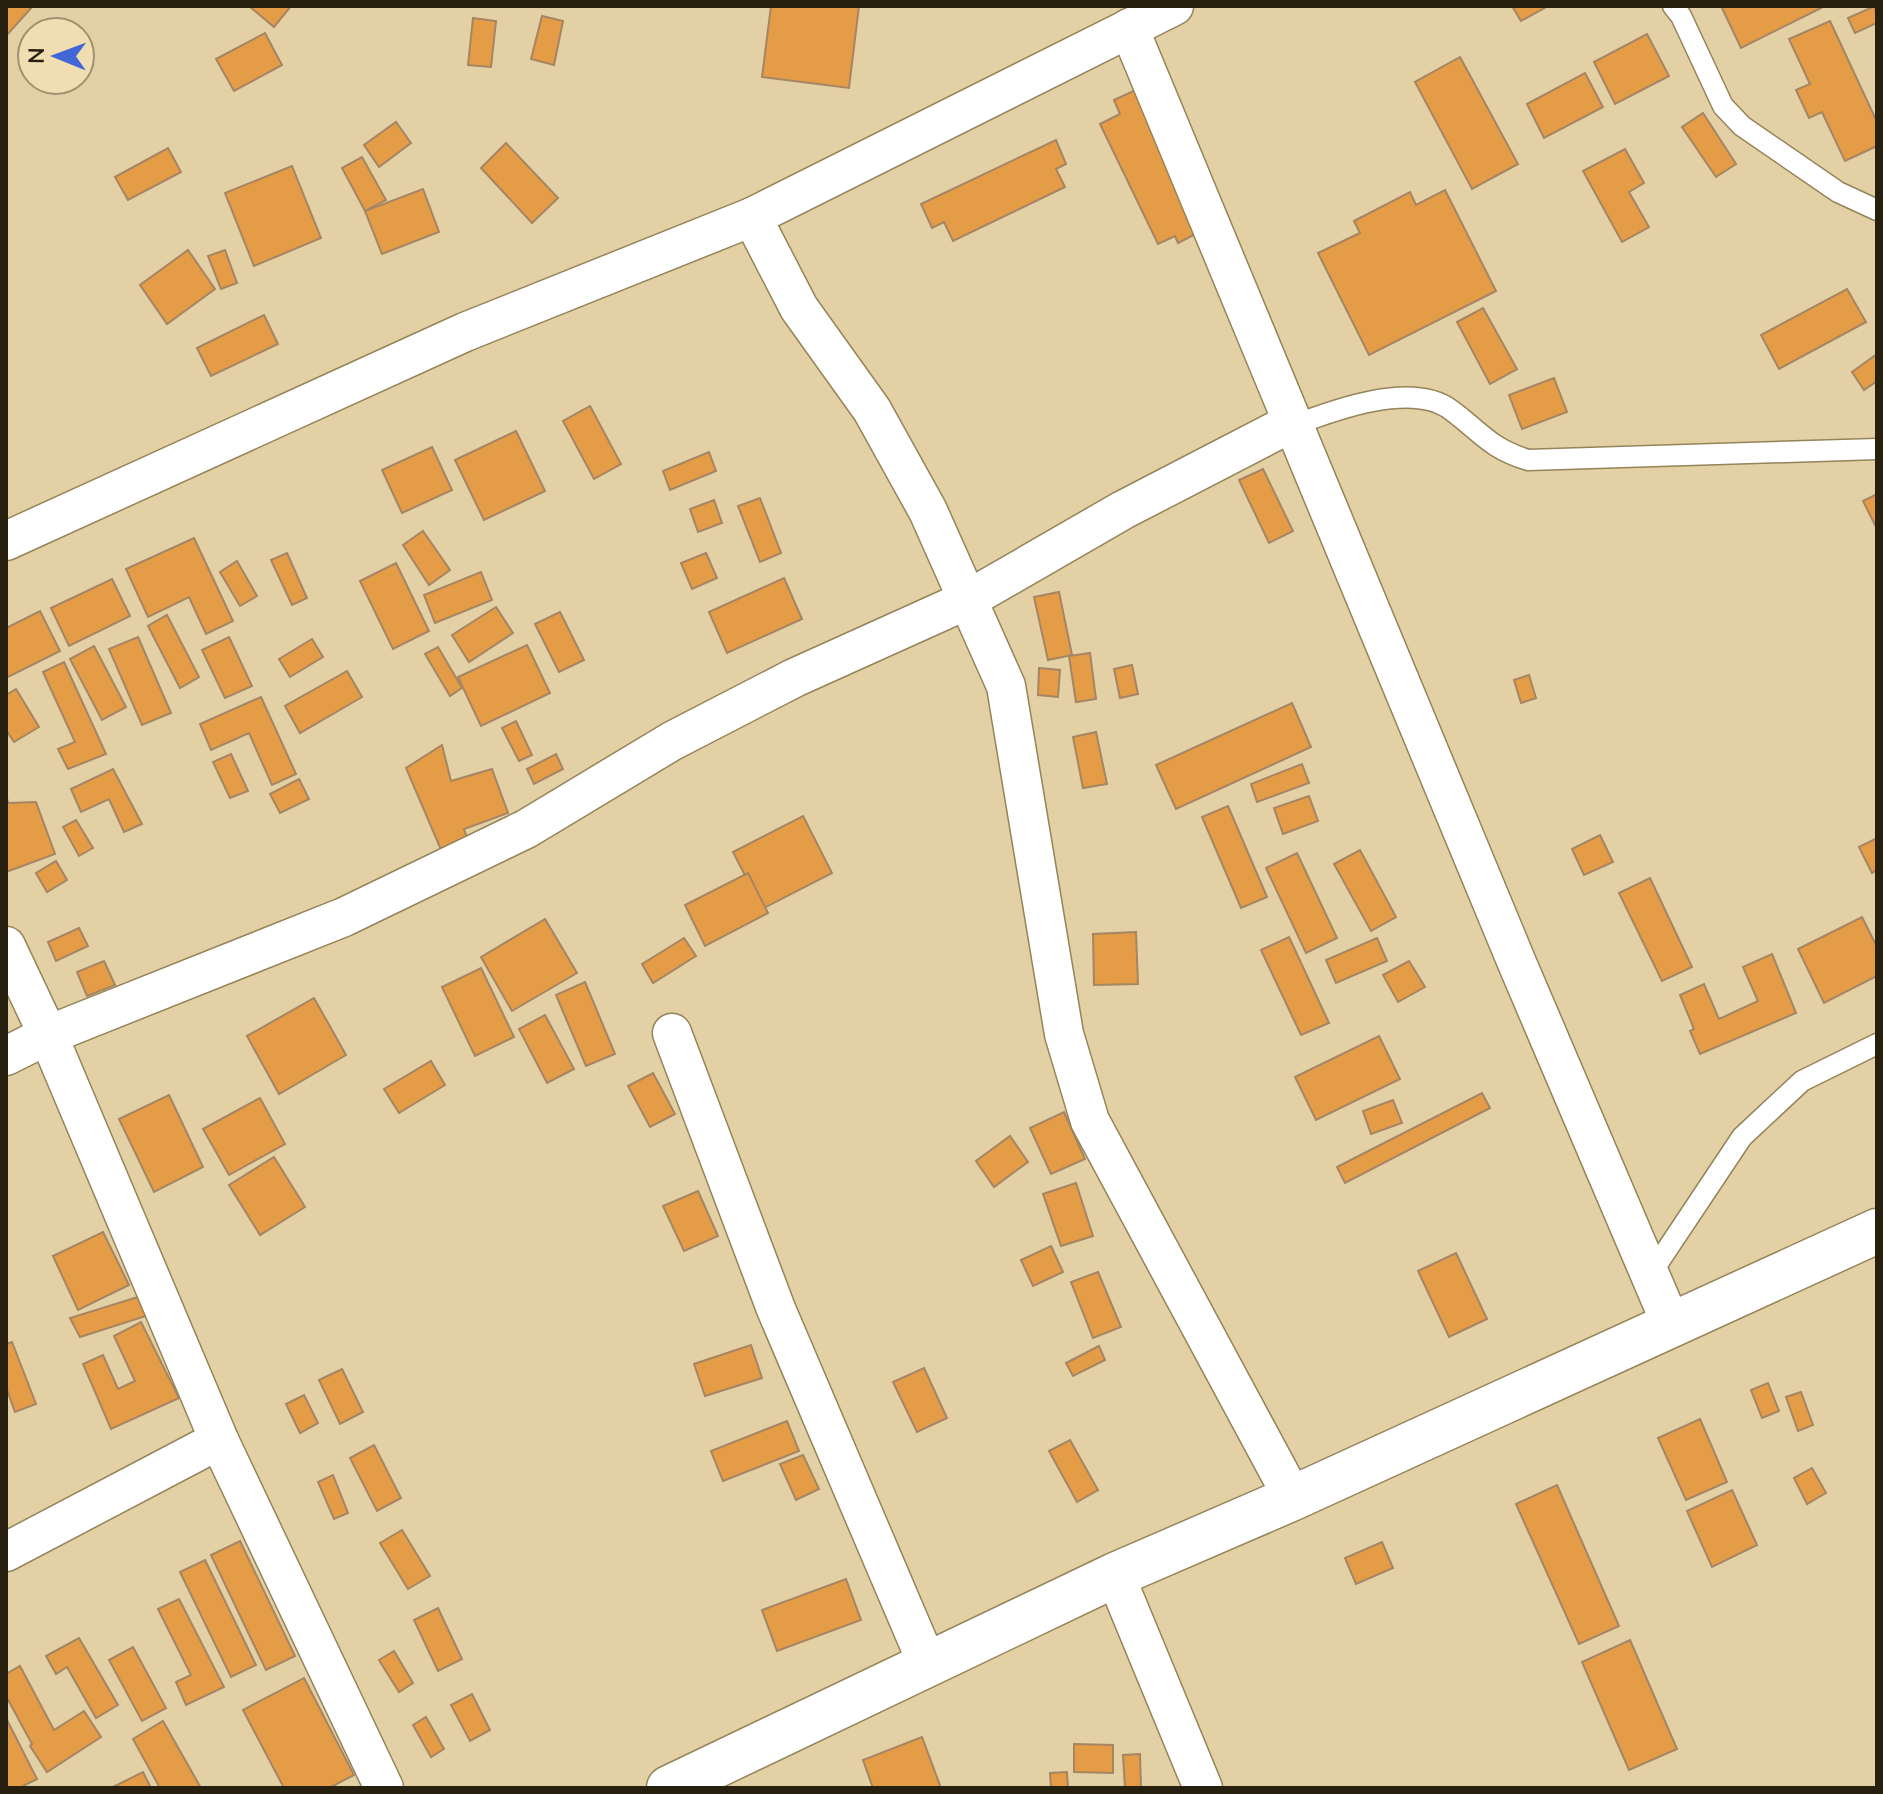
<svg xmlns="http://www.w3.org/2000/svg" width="1883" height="1794" font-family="'Nunito Sans',sans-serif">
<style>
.building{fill:#e59c46;stroke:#a58563;stroke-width:2}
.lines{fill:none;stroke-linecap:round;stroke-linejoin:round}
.service-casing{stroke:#95845a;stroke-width:23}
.minor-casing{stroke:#95845a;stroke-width:41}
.tertiary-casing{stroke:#95845a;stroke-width:47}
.service{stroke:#fff;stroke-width:20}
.minor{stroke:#fff;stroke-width:38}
.tertiary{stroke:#fff;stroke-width:44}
</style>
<rect width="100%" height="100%" fill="#e3d0a4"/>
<g class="building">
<polygon points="6,6 33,6 6,36"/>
<polygon points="249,6 291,6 274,27"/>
<polygon points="771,6 859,6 849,88 762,77"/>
<polygon points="1512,6 1548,6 1521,21"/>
<polygon points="1721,6 1825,6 1741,48"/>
<polygon points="1875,6 1877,23 1855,33 1848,18"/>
<polygon points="542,16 563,21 554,65 531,59"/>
<polygon points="473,18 496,21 491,67 468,65"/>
<polygon points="1830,21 1877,122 1877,146 1845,161 1822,112 1809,118 1796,90 1810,84 1789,39"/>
<polygon points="265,33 282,65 234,91 216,59"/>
<polygon points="1647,34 1669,76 1615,104 1594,62"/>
<polygon points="1460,57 1518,164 1472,189 1415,82"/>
<polygon points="1585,73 1603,107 1544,138 1527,104"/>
<polygon points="1142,87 1209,227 1178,243 1175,236 1158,244 1100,124 1120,114 1114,100"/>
<polygon points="1703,113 1736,164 1716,177 1682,127"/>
<polygon points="396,122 411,143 379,167 364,145"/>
<polygon points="1056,140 1066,164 1056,169 1065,187 953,241 944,222 932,228 921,204"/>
<polygon points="506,143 558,198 532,223 481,168"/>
<polygon points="168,148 181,172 128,200 115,177"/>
<polygon points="1625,149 1644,183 1629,192 1649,227 1622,242 1583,171"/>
<polygon points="362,157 386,200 365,211 342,168"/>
<polygon points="292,166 321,238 254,266 225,193"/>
<polygon points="423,189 439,232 382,254 365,211"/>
<polygon points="1445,190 1496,291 1369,355 1318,253 1360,233 1354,221 1410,192 1416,205"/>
<polygon points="188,250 215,289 167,324 140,285"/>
<polygon points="225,250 237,283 221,289 208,256"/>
<polygon points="1847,289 1866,322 1779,369 1761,335"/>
<polygon points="1483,308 1517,369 1490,384 1457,322"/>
<polygon points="264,315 278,344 211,376 197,348"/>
<polygon points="1877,354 1877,381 1864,390 1852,372"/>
<polygon points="1554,378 1567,412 1522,429 1509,395"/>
<polygon points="590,406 621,464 594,479 563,421"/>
<polygon points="516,431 545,491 484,520 455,460"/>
<polygon points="432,447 452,490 402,513 382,470"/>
<polygon points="709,452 716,471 670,490 663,471"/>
<polygon points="1263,469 1293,531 1269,543 1239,480"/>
<polygon points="1877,494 1877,529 1863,501"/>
<polygon points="760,498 781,553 760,562 738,506"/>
<polygon points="714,500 722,523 698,532 690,509"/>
<polygon points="423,531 450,570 429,585 403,545"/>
<polygon points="194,538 233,621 206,634 189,597 148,617 126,569"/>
<polygon points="287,553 307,598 292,605 271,560"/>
<polygon points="706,553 717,578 692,589 681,563"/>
<polygon points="237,561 257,596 240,606 220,572"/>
<polygon points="396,563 429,631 393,649 360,581"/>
<polygon points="481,572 492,600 435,623 424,595"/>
<polygon points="784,578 802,619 727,653 709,612"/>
<polygon points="112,579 130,616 69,646 51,608"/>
<polygon points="1059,592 1072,655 1048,660 1034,597"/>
<polygon points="496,607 513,633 469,662 452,635"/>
<polygon points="40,611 60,651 6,678 6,628"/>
<polygon points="560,612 584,660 559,672 535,624"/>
<polygon points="167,615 199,677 180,688 148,626"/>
<polygon points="138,637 171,713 142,725 109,649"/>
<polygon points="229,637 252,686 225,698 202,650"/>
<polygon points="312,639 323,657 290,677 279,659"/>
<polygon points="527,645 550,693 481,726 458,677"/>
<polygon points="94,646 126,707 102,720 70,659"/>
<polygon points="438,647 462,688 450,696 425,654"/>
<polygon points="1090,653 1096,699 1076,702 1069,656"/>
<polygon points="64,662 106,754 68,769 58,749 75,742 43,672"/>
<polygon points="1132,665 1138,694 1120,698 1114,669"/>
<polygon points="1039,668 1060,670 1058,697 1038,695"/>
<polygon points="347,671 362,697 300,733 285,706"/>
<polygon points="1529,675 1536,698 1521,703 1514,680"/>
<polygon points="16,689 39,727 14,742 6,730 6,695"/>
<polygon points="261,697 296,774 272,785 249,733 211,750 200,724"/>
<polygon points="1292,703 1311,747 1176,809 1156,765"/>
<polygon points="516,721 532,755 519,761 502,728"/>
<polygon points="1096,732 1107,784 1083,788 1073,737"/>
<polygon points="442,745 451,781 492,769 508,813 464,829 469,843 442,852 406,768"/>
<polygon points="231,754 248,791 230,798 213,762"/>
<polygon points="556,754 563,769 534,784 527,769"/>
<polygon points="1302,764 1309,783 1257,802 1251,784"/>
<polygon points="113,769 142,824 124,832 109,799 81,812 71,789"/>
<polygon points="299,779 309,799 280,813 270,794"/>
<polygon points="6,794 8,803 36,802 55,854 6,872"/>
<polygon points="1309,796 1318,821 1283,834 1274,808"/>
<polygon points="1228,806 1267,897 1241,908 1202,817"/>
<polygon points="803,816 832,873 762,909 733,852"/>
<polygon points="76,820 93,848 79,856 63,827"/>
<polygon points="1600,835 1613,862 1584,875 1572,849"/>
<polygon points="1877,838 1877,870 1872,873 1859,847"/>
<polygon points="1360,850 1396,917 1371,931 1334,864"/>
<polygon points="1297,853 1337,938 1306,953 1266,868"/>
<polygon points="56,861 67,880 47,892 36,873"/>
<polygon points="748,873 768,913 705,946 685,905"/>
<polygon points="1650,878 1692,967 1662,981 1619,893"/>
<polygon points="1862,917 1877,947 1877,976 1824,1003 1798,949"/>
<polygon points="545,919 577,973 512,1011 481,957"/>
<polygon points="79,928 88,946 56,961 48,942"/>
<polygon points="1136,932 1138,984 1094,985 1093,934"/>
<polygon points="1289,937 1329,1023 1301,1035 1261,950"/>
<polygon points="684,938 696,956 653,983 642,964"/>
<polygon points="1377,938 1387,961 1336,983 1326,960"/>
<polygon points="1772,954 1796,1013 1700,1054 1690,1031 1694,1029 1680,995 1704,984 1719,1019 1758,1001 1743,967"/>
<polygon points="104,961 115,985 87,996 77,972"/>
<polygon points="1409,961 1425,987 1398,1002 1383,975"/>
<polygon points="481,968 514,1037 475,1056 442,987"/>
<polygon points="585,982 615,1054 586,1066 556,995"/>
<polygon points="314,998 346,1055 279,1094 247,1036"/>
<polygon points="545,1015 574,1069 547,1083 519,1029"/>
<polygon points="1379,1036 1400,1079 1316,1120 1295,1077"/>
<polygon points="431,1061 445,1085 399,1113 384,1089"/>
<polygon points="653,1073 675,1114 650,1127 628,1086"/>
<polygon points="1482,1093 1490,1108 1345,1183 1337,1167"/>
<polygon points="169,1095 203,1167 154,1192 119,1119"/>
<polygon points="260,1098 285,1144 229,1175 203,1129"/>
<polygon points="1393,1100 1402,1123 1371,1134 1363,1111"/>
<polygon points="1064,1112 1085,1159 1051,1174 1030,1128"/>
<polygon points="1010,1136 1028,1162 994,1187 976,1161"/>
<polygon points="274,1157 305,1207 260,1235 229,1185"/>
<polygon points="1076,1183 1093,1236 1061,1246 1043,1194"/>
<polygon points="698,1191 718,1236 684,1251 663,1206"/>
<polygon points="103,1232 129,1285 78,1310 53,1256"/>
<polygon points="1051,1246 1063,1272 1033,1286 1021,1260"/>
<polygon points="1456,1253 1487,1319 1449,1337 1418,1271"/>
<polygon points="1098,1272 1121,1327 1093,1338 1071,1282"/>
<polygon points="138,1297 146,1316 80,1337 70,1318"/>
<polygon points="141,1322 179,1398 111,1429 83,1364 103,1355 118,1389 135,1381 114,1336"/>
<polygon points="12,1342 36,1404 15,1412 6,1387 6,1344"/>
<polygon points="751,1345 762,1378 705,1396 694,1364"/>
<polygon points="1099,1346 1105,1360 1073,1376 1066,1363"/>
<polygon points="924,1368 947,1418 917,1432 893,1382"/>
<polygon points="342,1369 363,1412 340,1424 319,1380"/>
<polygon points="1768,1383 1779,1411 1762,1418 1751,1390"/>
<polygon points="1801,1392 1813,1425 1798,1431 1786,1397"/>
<polygon points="304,1395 318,1423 300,1433 286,1404"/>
<polygon points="1700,1419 1727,1482 1686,1500 1658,1438"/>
<polygon points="787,1421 799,1451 723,1481 711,1451"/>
<polygon points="1070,1440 1098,1490 1077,1502 1049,1451"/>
<polygon points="374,1445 401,1498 377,1511 350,1458"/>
<polygon points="803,1455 819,1489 796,1500 780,1464"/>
<polygon points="1812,1468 1826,1493 1807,1504 1794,1478"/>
<polygon points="333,1475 348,1513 334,1519 318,1482"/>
<polygon points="1557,1485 1619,1626 1579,1644 1516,1504"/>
<polygon points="1732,1490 1757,1545 1712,1567 1687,1511"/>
<polygon points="402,1530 430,1576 408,1589 380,1543"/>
<polygon points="240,1541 295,1656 266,1670 211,1555"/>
<polygon points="1382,1542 1393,1568 1356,1584 1345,1558"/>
<polygon points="205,1560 256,1665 231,1677 180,1572"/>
<polygon points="846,1579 861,1620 777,1651 762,1610"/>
<polygon points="179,1599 224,1687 186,1705 176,1682 191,1675 158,1609"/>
<polygon points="438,1608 462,1659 438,1671 414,1620"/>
<polygon points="79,1638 118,1705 96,1718 67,1667 56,1674 46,1656"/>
<polygon points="1630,1640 1677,1749 1629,1770 1582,1662"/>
<polygon points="133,1647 166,1708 142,1721 109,1660"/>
<polygon points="394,1651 413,1683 399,1692 379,1660"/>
<polygon points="20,1666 54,1730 84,1711 101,1737 47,1772 30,1746 32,1744 6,1696 6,1674"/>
<polygon points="304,1678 354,1775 329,1788 284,1788 243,1710"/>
<polygon points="472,1694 490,1730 470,1741 451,1705"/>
<polygon points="426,1717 444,1749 431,1757 413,1725"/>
<polygon points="6,1718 37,1779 19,1788 6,1788"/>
<polygon points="163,1721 201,1788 160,1788 133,1739"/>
<polygon points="922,1737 941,1788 873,1788 863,1760"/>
<polygon points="1074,1744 1113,1745 1113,1773 1074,1772"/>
<polygon points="1140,1754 1141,1788 1125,1788 1123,1755"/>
<polygon points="143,1772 151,1788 111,1788"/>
<polygon points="1067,1772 1068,1788 1051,1788 1050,1773"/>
</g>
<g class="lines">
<defs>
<g id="service">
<polyline points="1673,6 1681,16 1723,106 1742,126 1838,192 1877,210"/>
<path d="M1295,425C1334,410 1412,381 1451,410C1481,432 1489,448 1528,460L1877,449"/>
<polyline points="1650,1275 1742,1137 1802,1081 1877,1044"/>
</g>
<g id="minor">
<polyline points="1129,28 1517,963 1671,1324"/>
<polyline points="752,217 799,308 872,410 928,511 1006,686 1064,1034 1090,1121 1293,1498"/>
<polyline points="6,541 465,332 752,217 1174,6"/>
<polyline points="6,946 48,1035 219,1440 384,1788"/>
<polyline points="672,1033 776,1309 927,1663"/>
<polyline points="6,1056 48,1035 344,917 526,829 672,741 794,678 967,600 1123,510 1293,422"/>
<polyline points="6,1552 219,1440"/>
<polyline points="1115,1575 1203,1788"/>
</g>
<polyline id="tertiary" points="669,1788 1115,1575 1293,1498 1877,1231"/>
</defs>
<use href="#service" class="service-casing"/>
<use href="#minor" class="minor-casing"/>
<use href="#tertiary" class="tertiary-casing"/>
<use href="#service" class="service"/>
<use href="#minor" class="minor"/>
<use href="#tertiary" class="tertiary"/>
</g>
<rect width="1883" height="1794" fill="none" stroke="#27200f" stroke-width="16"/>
<g transform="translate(56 56) rotate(271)"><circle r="38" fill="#f0ddb1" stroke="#a09170" stroke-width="2"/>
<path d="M0-6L14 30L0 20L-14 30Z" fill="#4265d7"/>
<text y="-12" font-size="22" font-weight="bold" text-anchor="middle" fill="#27200f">N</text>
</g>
</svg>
